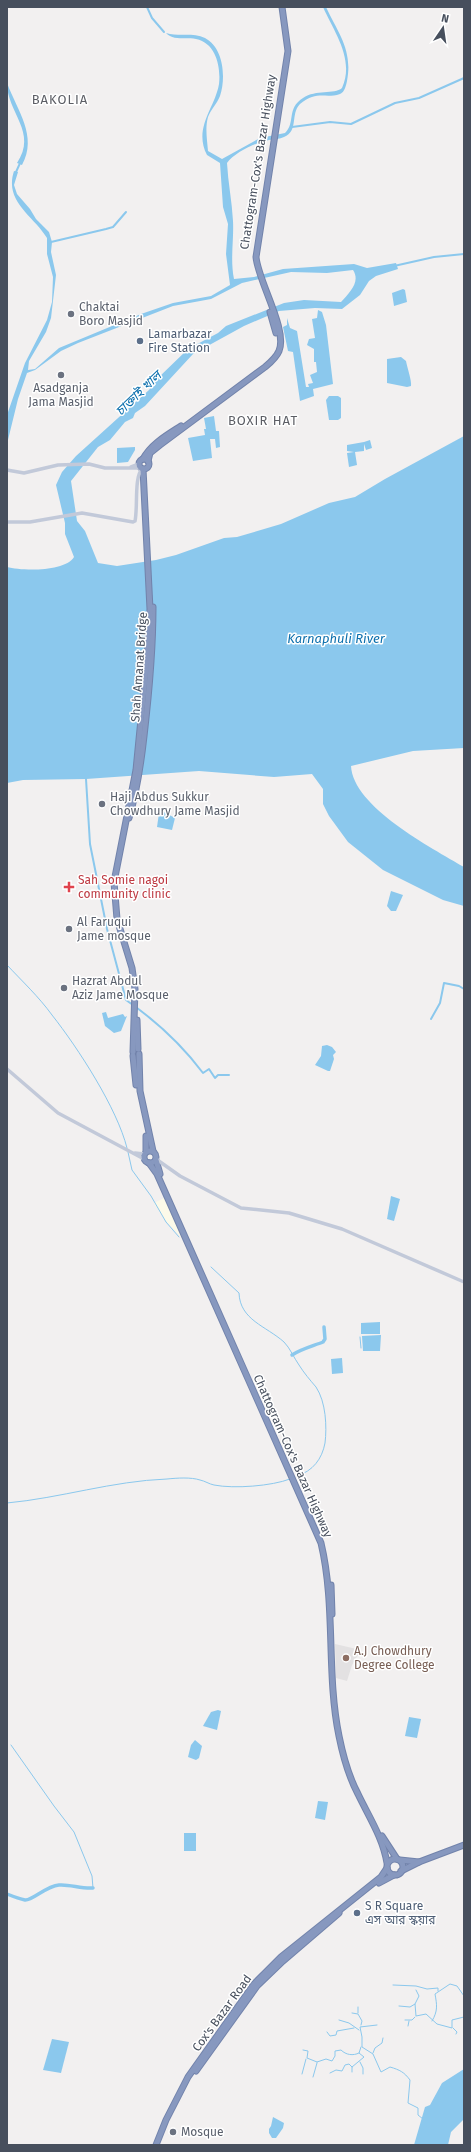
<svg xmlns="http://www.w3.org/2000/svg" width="471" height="2152" font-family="'Fira Sans','Noto Sans Bengali',sans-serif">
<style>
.commercial{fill:#fcfae9}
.education{fill:#e3e1e2}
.water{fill:#8bc8ed}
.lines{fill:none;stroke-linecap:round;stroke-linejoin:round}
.stream{stroke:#8bc8ed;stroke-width:1}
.canal{stroke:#8bc8ed;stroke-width:2}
.river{stroke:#8bc8ed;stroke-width:3.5}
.highway-casing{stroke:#7283ab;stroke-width:7}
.secondary{stroke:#c2c9d9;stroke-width:3.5}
.highway{stroke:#8798bf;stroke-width:5}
.worship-dot{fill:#6b7280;stroke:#fff;stroke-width:1.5}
.service-dot{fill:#5c6f8a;stroke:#fff;stroke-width:1.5}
.health-dot{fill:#e0444e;stroke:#fff;stroke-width:1.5}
.education-dot{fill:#8d6e63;stroke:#fff;stroke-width:1.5}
.labels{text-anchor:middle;stroke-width:3;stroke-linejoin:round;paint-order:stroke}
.street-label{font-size:12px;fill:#474f5d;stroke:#fff}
.worship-label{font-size:12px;fill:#5b616d;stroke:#fff;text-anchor:start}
.service-label{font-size:12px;fill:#4e5e75;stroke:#fff;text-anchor:start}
.health-label{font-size:12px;fill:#be3a42;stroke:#fff;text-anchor:start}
.education-label{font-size:12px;fill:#785e54;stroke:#fff;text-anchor:start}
.neighbourhood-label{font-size:13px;letter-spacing:1px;fill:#5c5e65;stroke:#fff}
.water-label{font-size:13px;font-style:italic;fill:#0b6fad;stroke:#fff}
</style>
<rect width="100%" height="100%" fill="#f2f0f0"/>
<polygon class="commercial" points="166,1197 184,1237 181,1237 164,1219 154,1203"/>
<polygon class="education" points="335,1644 361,1650 352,1665 347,1681 336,1678"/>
<g class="water">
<path d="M323,7H326C338,33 353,50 347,81C346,85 345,92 340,94C325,99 317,90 300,104C290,114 299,131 284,137C280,139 274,139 269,140C257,142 235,152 227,163C228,182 232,202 233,221C234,241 230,259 234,279L254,277L283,269L354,264L367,268L396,263L398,269L376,276L369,281L360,295L342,309L315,308L279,311L244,326L193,354L145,406L135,413L133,418L125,422L110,440L98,447L71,481L77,521L85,531L98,563L117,566L156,560L176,555L224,538L237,537L281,524L329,503L355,497L385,479L464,436V748L413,751L351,766C353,807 432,848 464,867V906L443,900L383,870L348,842L329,816L323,804V789L312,774L274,777L199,771L86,779L23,780L7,783V567C22,571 65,572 74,557L65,534V523L56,485L62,472L76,456L149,390L158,378L188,349L218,333L226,326L284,303L304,300L341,302C349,293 361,282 353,270L327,273L291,272L242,283L211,299L173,306L78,343L61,351L35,370L27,373L18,399L7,444V415L25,363L47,320L52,302L53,277L47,254V238C33,215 4,202 14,171L18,172L14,185L17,194L30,209L36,219L49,232L52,242L51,252L56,275L51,318L46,332L29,361L28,370L35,369L59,348L141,314L173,303L211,296L230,285L226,254L228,224L223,207L220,163L207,155C193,128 215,108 219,84C221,67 216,43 196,39C186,37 173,41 166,33C179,37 193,32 205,38C224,48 226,78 220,96C217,104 211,109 208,117C205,128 207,139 208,151L222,159L260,138L285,133C296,122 286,109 303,98C316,89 334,95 342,88C355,59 334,32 323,7Z"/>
<path d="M7,83C17,110 38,136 22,165L17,163C38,132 7,113 7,83Z"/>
<polygon points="403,289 405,290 407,302 394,306 392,293"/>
<polygon points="318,310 322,312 326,325 333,384 313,389 314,396 300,401 293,352 288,351 283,327 287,325 287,318 290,328 297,331 306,387 309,387 308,384 313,383 310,375 317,372 316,362 314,362 314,349 307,345 309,339 315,338 312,319 317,318"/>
<path d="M401,357L406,361C407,367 412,381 411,386L407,387L387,383V359Z"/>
<polygon points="329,396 338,396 341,398 341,418 338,420 329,420 326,400"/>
<polygon points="214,416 216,431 219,431 220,447 216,448 215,439 210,439 212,458 193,461 188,438 205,435 204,429 206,429 204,418"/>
<polygon points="370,440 372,448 366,450 364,444 364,451 355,452 357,465 349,467 347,453 354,452 347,451 347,445 364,442"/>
<polygon points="135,447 135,450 128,462 117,463 117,448"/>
<polygon points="162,811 175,818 172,830 157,827 159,813"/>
<polygon points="391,891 403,895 396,911 391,911 387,906"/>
<polygon points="106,1012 108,1018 123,1014 125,1017 127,1016 121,1031 114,1033 105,1026 102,1013"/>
<polygon points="327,1045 332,1047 336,1052 333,1055 334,1059 330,1071 328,1071 315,1065 321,1056 322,1046"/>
<polygon points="391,1196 400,1199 394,1221 387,1219"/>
<polygon points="380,1322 380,1334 361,1334 361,1323"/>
<polygon points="381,1335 380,1351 363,1351 362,1336"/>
<polygon points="342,1358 343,1373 332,1374 331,1359"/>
<polygon points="218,1710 221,1711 217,1730 203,1726 211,1712"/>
<polygon points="409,1717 421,1719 417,1738 405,1736"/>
<polygon points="195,1740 202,1746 199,1758 196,1760 188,1757 191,1745"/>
<polygon points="318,1801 328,1802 325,1820 315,1818"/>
<rect x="184" y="1833" width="12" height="18"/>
<polygon points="52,2039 69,2042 61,2073 43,2070"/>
<polygon points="464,2069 464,2119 451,2132 448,2145 414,2145 425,2107 430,2105 442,2083"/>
<polygon points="273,2117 284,2123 283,2128 276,2138 272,2138 269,2133 269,2129 271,2126"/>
</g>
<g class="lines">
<g class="stream">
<path d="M7,965C22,981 39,997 52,1015C78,1048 117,1108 127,1148"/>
<polyline points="128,1152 132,1170 151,1196 166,1222 179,1237"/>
<path d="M211,1267L239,1293C240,1320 266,1326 284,1342C290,1348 294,1358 299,1365C304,1373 310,1380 316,1387C326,1402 327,1427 325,1443C322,1459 313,1471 297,1476"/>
<polyline points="360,1337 361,1348"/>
<path d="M7,1503C61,1498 112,1481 167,1479C177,1478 191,1477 200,1480C205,1481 209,1484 214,1485C234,1489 272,1486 290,1479"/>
<polyline points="11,1745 54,1806 74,1832 92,1876 93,1888"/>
<polyline points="393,1985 416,1986 427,1989 438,1988 438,1991"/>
<polyline points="415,2004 419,1996 416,1990"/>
<polyline points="399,2006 410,2007 415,2004 416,2016 426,2014 437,2024 452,2028 452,2020 464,2017"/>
<polyline points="358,2007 358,2013"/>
<polyline points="352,2013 358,2014 362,2021 361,2025"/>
<polyline points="339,2020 349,2023 359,2030"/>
<polyline points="405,2020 412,2020 415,2017"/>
<path d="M432,2021C438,2011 437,2005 435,1994L450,1984L457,1986L464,1996"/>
<path d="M377,2025L360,2027L362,2037V2047L373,2054L381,2072L390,2067C400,2070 404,2072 410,2080L408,2103L418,2108V2115L423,2119"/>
<polyline points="408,2026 409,2021"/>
<polyline points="453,2028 457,2032 456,2034"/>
<polyline points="327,2032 330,2036 336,2035 337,2031 354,2028"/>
<polyline points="303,2050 308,2051 307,2058 317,2062"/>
<polyline points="373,2053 375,2048 382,2043 383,2038"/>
<path d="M317,2062L326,2059L332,2061L335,2056V2051L341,2050C346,2055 353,2056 359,2053"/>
<polyline points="360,2062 363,2068 363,2074"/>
<polyline points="352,2072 352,2067 364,2057 359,2053 361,2047"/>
<polyline points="330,2073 336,2070 342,2071 345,2065 349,2064 352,2067"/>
<polyline points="302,2074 306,2059"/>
<polyline points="313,2077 317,2063"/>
</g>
<g class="canal">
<polyline points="147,7 152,18 164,32"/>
<polyline points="292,127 330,122 351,124 395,103 419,98 464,78"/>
<polyline points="16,172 21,161"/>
<polyline points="51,242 106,229 113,227 126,212"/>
<polyline points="394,266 434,257 464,254"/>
<path d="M86,779L90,844L107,929L126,1000C155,1020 182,1045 203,1073L209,1069L215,1078L218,1075H229"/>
<polyline points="431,1019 440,1003 444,983 459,986 464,989"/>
</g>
<g class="river">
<path d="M292,1355C301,1349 313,1346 323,1342L325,1339L324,1327"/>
<path d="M7,1894C12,1896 20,1899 25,1900C32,1901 46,1886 59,1885C70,1884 81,1889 93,1888"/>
</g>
<defs>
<g id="highway">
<polyline points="270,312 276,333"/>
<circle cx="144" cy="464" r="5"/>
<path d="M143,459C151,444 167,435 181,426"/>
<path d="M148,461L150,453L160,445L265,367C271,362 276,358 279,351C288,330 258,281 256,257L288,51L282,7"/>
<path d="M129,818C137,791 141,763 144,736C149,693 153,651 153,607"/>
<polyline points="137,1020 138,1049"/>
<polyline points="133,1052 135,989 132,968 117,919 114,882 136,770 147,658 150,609 143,469"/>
<polyline points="139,1054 140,1091 153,1151"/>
<polyline points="133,1056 136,1085"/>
<polyline points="146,1136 146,1151"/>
<circle cx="150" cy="1157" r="6"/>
<polyline points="156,1160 160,1174"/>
<path d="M149,1163L157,1174L321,1543C336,1606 326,1673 339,1736C343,1756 349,1777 358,1794C369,1817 383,1838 387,1863"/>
<polyline points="331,1585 332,1614"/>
<polyline points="382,1836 397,1859"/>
<circle cx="395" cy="1867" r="8"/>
<polyline points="400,1860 419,1862"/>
<polyline points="401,1871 419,1862 464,1845"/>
<polyline points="379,1883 394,1875"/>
<polyline points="196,2071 257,1986 283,1961 339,1913"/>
<polyline points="156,2145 166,2120 188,2077 254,1984 281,1957 381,1877 387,1868"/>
</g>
</defs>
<use href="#highway" class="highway-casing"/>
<g class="secondary">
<polyline points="131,467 139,464"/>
<polyline points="7,470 24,473 58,465 89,464 105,468 141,468"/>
<path d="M7,522H30L82,513L133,522L135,521C138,508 134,477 142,469"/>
<polyline points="7,1069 58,1113 144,1159"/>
<polyline points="135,1153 144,1154"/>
<polyline points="156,1159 180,1176 241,1208 289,1213 342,1229 464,1282"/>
</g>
<use href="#highway" class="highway"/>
</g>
<g class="worship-dot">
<circle cx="71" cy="314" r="4"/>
<circle cx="61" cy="375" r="4"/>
<circle cx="102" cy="804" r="4"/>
<circle cx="69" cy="929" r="4"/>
<circle cx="64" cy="988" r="4"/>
<circle cx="173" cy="2132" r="4"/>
</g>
<g class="service-dot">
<circle cx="140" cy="341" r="4"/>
<circle cx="357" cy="1913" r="4"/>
</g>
<path class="health-dot" d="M67 881h4v4h4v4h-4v4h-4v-4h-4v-4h4z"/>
<circle class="education-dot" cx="346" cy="1658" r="4"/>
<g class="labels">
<g class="street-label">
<text transform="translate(258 162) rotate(-81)" y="4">Chattogram-Cox's Bazar Highway</text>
<text transform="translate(139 667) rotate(-86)" y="4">Shah Amanat Bridge</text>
<text transform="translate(293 1456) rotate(66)" y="4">Chattogram-Cox's Bazar Highway</text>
<text transform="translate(222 2013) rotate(-54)" y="4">Cox's Bazar Road</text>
</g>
<g class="worship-label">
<text x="79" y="311">Chaktai<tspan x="79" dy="14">Boro Masjid</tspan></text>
<text x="61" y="392" text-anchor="middle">Asadganja<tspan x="61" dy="14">Jama Masjid</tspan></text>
<text x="110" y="801">Haji Abdus Sukkur<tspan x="110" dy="14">Chowdhury Jame Masjid</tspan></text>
<text x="77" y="926">Al Faruqui<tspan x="77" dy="14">Jame mosque</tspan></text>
<text x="72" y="985">Hazrat Abdul<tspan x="72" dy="14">Aziz Jame Mosque</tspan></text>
<text x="181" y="2136">Mosque</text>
</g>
<g class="service-label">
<text x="148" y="338">Lamarbazar<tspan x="148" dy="14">Fire Station</tspan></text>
<text x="365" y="1910">S R Square<tspan x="365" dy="14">এস আর স্কয়ার</tspan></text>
</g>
<g class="health-label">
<text x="78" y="884">Sah Somie nagoi<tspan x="78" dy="14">community clinic</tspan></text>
</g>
<g class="education-label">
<text x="354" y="1655">A.J Chowdhury<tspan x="354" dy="14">Degree College</tspan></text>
</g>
<g class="neighbourhood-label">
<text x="60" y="104">BAKOLIA</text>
<text x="263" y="425">BOXIR HAT</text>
</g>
<g class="water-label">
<text transform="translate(138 393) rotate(-44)" y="5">চাক্তাই খাল</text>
<text x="336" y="643">Karnaphuli River</text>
</g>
</g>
<rect width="471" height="2152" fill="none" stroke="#474f5d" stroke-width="16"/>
<g transform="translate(443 28) rotate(13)" stroke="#ffffff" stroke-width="3" paint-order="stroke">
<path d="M0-3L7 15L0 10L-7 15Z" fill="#474f5d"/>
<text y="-6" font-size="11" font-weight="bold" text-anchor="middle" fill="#474f5d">N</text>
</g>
</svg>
